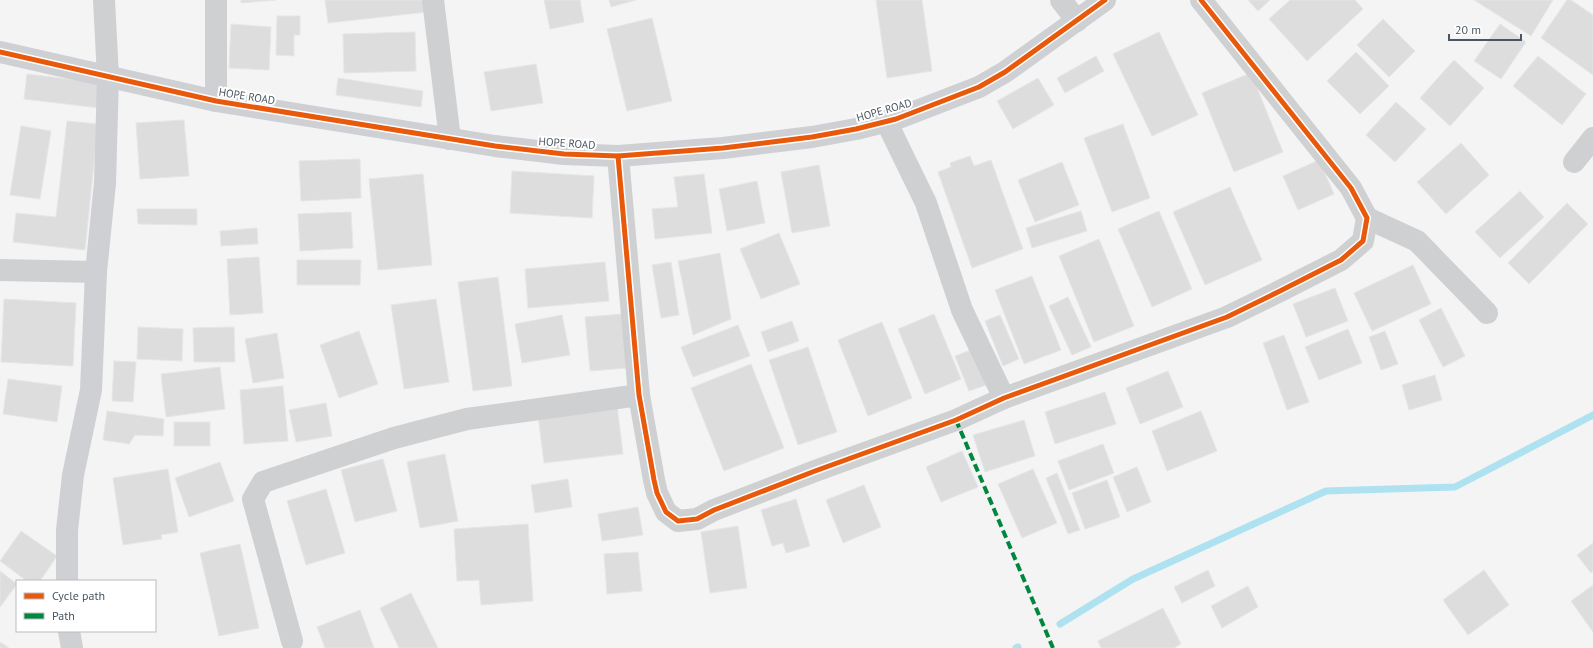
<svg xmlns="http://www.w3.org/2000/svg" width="1593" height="648" font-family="'PT Sans',sans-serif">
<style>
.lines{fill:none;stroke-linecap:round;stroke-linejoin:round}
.stream{stroke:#aee2f0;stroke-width:7}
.building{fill:#ddddde;stroke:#e5e6e7}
.street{stroke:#ced0d2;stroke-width:22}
.secondary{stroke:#ced0d4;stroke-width:22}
.quiet{stroke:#00873e;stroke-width:4;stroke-dasharray:8 4;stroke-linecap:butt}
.cycleway-casing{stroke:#fff;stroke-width:8}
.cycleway{stroke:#e8590c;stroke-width:5}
.labels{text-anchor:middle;stroke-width:4;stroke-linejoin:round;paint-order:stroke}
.street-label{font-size:11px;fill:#4a5661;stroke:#fff}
</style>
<rect width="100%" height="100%" fill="#f4f4f4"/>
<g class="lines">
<g class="stream">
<polyline points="1060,624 1133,579 1326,491 1455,487 1593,415"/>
<polyline points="1016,648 1018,647"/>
</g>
</g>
<g class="building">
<polygon points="241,0 276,0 241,3"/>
<polygon points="325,0 426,0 427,12 328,23"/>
<polygon points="544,0 580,0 584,22 550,29"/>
<polygon points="609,0 636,0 611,7"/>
<polygon points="876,0 922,0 932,71 887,78"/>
<polygon points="1248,0 1270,0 1258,11"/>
<polygon points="1290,0 1355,0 1363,9 1307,61 1269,19"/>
<polygon points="1474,0 1553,0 1531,36"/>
<polygon points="1567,0 1571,0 1593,15 1593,75 1541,38"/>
<polygon points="277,16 300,16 300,35 294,35 294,56 276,55"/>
<polygon points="652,18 672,101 627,111 607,29"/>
<polygon points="1383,19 1415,51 1389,77 1357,45"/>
<polygon points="231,24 271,27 269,70 229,68"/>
<polygon points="1500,24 1526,42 1501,79 1474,61"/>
<polygon points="415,32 416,71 344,73 343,34"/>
<polygon points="1159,32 1198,115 1152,136 1113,54"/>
<polygon points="1356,52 1389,86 1360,114 1327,81"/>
<polygon points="1096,56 1104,71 1065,93 1057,78"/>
<polygon points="1538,56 1586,94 1562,125 1513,86"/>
<polygon points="1454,60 1484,88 1450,126 1420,98"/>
<polygon points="536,64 543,103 491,111 484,72"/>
<polygon points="1251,73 1283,152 1234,172 1202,93"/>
<polygon points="27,74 102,83 99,108 24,99"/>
<polygon points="338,78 423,91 421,107 336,95"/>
<polygon points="1038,78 1054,105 1013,129 997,101"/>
<polygon points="1396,102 1426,129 1395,162 1366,135"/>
<polygon points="184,120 189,176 140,179 136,123"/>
<polygon points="67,121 98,124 85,250 13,242 16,213 56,217"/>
<polygon points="1123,124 1150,198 1112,212 1084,138"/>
<polygon points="21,126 51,131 40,199 10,195"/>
<polygon points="1461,143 1489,175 1446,214 1417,182"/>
<polygon points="970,156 974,166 991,160 1023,249 972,268 938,172 951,167 950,163"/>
<polygon points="360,159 361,198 301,201 299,161"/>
<polygon points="1319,160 1334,194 1298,210 1283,176"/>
<polygon points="1062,162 1079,205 1035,222 1018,180"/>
<polygon points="819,165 830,226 792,233 781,172"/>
<polygon points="512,171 594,176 592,218 510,213"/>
<polygon points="423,174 432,265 378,270 369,179"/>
<polygon points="704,174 712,233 655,239 652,209 678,207 674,177"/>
<polygon points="757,181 765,223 727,231 719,189"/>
<polygon points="1230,187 1262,260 1205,285 1173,212"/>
<polygon points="1520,191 1544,217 1500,258 1475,232"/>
<polygon points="1567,203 1588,224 1529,284 1508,263"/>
<polygon points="137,209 197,209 197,225 138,224"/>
<polygon points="1081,211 1087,231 1032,248 1026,228"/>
<polygon points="1159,211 1192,289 1152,307 1118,229"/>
<polygon points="351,212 353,248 300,251 298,214"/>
<polygon points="257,228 258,244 221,246 220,231"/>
<polygon points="779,233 800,284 761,299 740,249"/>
<polygon points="1099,239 1134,326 1094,342 1059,256"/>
<polygon points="720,253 731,319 693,335 678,261"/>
<polygon points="259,257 263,313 230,315 227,259"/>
<polygon points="297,260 361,260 360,285 297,285"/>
<polygon points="605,262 609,301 528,308 525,269"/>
<polygon points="671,262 679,315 661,318 652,265"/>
<polygon points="1413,265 1431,304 1372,331 1354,293"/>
<polygon points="1032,276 1061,350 1024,364 995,290"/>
<polygon points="498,277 512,386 473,391 458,282"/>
<polygon points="1335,288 1348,321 1306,337 1293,304"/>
<polygon points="1068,297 1091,347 1072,355 1049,306"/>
<polygon points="4,299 76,303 73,366 1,362"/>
<polygon points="436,299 449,382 404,389 391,305"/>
<polygon points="1441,308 1465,356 1443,367 1419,320"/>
<polygon points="623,314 627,368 590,371 585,317"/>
<polygon points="934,314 961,379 925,394 898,329"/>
<polygon points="562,315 570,355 522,363 515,324"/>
<polygon points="1000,315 1019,359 1003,366 985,321"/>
<polygon points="792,321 799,341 768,352 761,332"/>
<polygon points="882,322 912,398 868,416 838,340"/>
<polygon points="738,325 750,356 693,377 681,347"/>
<polygon points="138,327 183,329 182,361 137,359"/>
<polygon points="234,327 235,362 194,362 193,328"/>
<polygon points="1348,329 1362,363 1319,380 1305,347"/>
<polygon points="359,331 378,384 339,398 320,345"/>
<polygon points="1385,331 1398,364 1381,370 1369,337"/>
<polygon points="277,333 284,378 253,383 245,339"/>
<polygon points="1284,335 1309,402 1287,410 1263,343"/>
<polygon points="808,347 837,432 798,445 769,360"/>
<polygon points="976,348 989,384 969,391 955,356"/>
<polygon points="114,361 136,362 133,402 112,401"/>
<polygon points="751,364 784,448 724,471 691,388"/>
<polygon points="220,367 225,409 166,417 161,374"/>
<polygon points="1168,371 1183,407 1140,424 1126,388"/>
<polygon points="1435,375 1442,400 1409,410 1402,385"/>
<polygon points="8,379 62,386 57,422 3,414"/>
<polygon points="283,386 288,441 244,444 240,390"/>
<polygon points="1105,392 1116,424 1055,444 1045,412"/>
<polygon points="326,403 332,436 296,442 289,410"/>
<polygon points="617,405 623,454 544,463 538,415"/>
<polygon points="107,411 164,419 163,436 135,435 129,444 103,440"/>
<polygon points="1201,411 1217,451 1167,471 1152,431"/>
<polygon points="1024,420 1035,456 985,472 973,435"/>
<rect x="174" y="422" width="36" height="24"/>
<polygon points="1103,444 1114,473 1069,490 1058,461"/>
<polygon points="962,451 978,487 941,502 926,467"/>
<polygon points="445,454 458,521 420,528 407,462"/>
<polygon points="383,459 397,511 355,522 341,470"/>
<polygon points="220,462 234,501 189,517 175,478"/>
<polygon points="1137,467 1151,502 1127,512 1113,477"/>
<polygon points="168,469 178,532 161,535 162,539 123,545 113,478"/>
<polygon points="1033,469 1057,523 1022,538 998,484"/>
<polygon points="1057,473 1080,530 1068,534 1046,478"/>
<polygon points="568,479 572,507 535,513 531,485"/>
<polygon points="1107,480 1120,517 1085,529 1072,493"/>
<polygon points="864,485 881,527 843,543 826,500"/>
<polygon points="326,489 345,553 306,565 287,501"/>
<polygon points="796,499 810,546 786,553 783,543 772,546 761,510"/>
<polygon points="638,507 643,535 602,541 598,514"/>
<polygon points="528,524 533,601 481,605 479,580 457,581 454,529"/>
<polygon points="738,526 747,588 710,593 701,532"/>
<polygon points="21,531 57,556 40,581 27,581 0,561"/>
<polygon points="1593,543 1593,571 1591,573 1577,555"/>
<polygon points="240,544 259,628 219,636 200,553"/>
<polygon points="638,552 642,591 607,594 604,554"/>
<polygon points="1208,570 1215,586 1182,603 1174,587"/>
<polygon points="1484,570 1509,605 1468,635 1443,600"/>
<polygon points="0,571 17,584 0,607"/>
<polygon points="1593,585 1593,632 1571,601"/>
<polygon points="1248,586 1258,607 1222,628 1211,606"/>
<polygon points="411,593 438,648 399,648 380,608"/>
<polygon points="1163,608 1181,644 1174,648 1101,648 1098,641"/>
<polygon points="360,610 374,648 325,648 317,627"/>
<polygon points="0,642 9,648 0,648"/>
</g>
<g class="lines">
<g class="street">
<polyline points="104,0 108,77"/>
<polyline points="433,0 450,139"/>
<polyline points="1061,0 1077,21"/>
<polyline points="216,101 216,0"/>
<polyline points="886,121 926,203 962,310 1004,398"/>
<polyline points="618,156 639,395 654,480 657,493 666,512 678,521 697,519 714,510 815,471 956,420 1004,398 1227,317 1280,291 1341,260 1363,241 1367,218 1351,188 1201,0"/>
<polyline points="1574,162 1593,138"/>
<polyline points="1367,218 1417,241 1487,313"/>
<polyline points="0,270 96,272"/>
<polyline points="292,641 253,499 263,482 394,438 467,419 639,395"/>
</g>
<g class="secondary">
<polyline points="0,52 216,101 495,146 564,154 618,156 723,148 812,137 856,129 896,119 979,87 1005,72 1105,0"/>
<polyline points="67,581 67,530 73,475 91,390 96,272 105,183 108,77"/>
<polyline points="69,631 72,648"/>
</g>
<polyline class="quiet" points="956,420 1053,648"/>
<defs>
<g id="cycleway">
<polyline points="0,52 216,101 495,146 564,154 618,156 723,148 812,137 856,129 896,119 979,87 1005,72 1105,0"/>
<polyline points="618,156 639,395 654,480 657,493 666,512 678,521 697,519 714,510 815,471 956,420 1004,398 1227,317 1280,291 1341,260 1363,241 1367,218 1351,188 1201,0"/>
</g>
</defs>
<use href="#cycleway" class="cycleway-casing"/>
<use href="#cycleway" class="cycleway"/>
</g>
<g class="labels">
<g class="street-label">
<text transform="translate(247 96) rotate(9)" y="4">HOPE ROAD</text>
<text transform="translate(884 110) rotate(-16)" y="4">HOPE ROAD</text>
<text transform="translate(567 143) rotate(4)" y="4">HOPE ROAD</text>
</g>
</g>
<rect x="16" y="580" width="140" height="52" fill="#ffffff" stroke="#b7bbc0"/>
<rect x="24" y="593" width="20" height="6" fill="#e8590c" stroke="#b7bbc0"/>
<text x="52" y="600" font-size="12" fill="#4a5661">Cycle path</text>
<rect x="24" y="613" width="20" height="6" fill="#00873e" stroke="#b7bbc0"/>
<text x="52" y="620" font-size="12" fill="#4a5661">Path</text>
<path d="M1449 34v6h72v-6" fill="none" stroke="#4a5661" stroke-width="2"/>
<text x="1455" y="34" font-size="12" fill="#4a5661" stroke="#ffffff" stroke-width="3" paint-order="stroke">20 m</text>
</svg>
